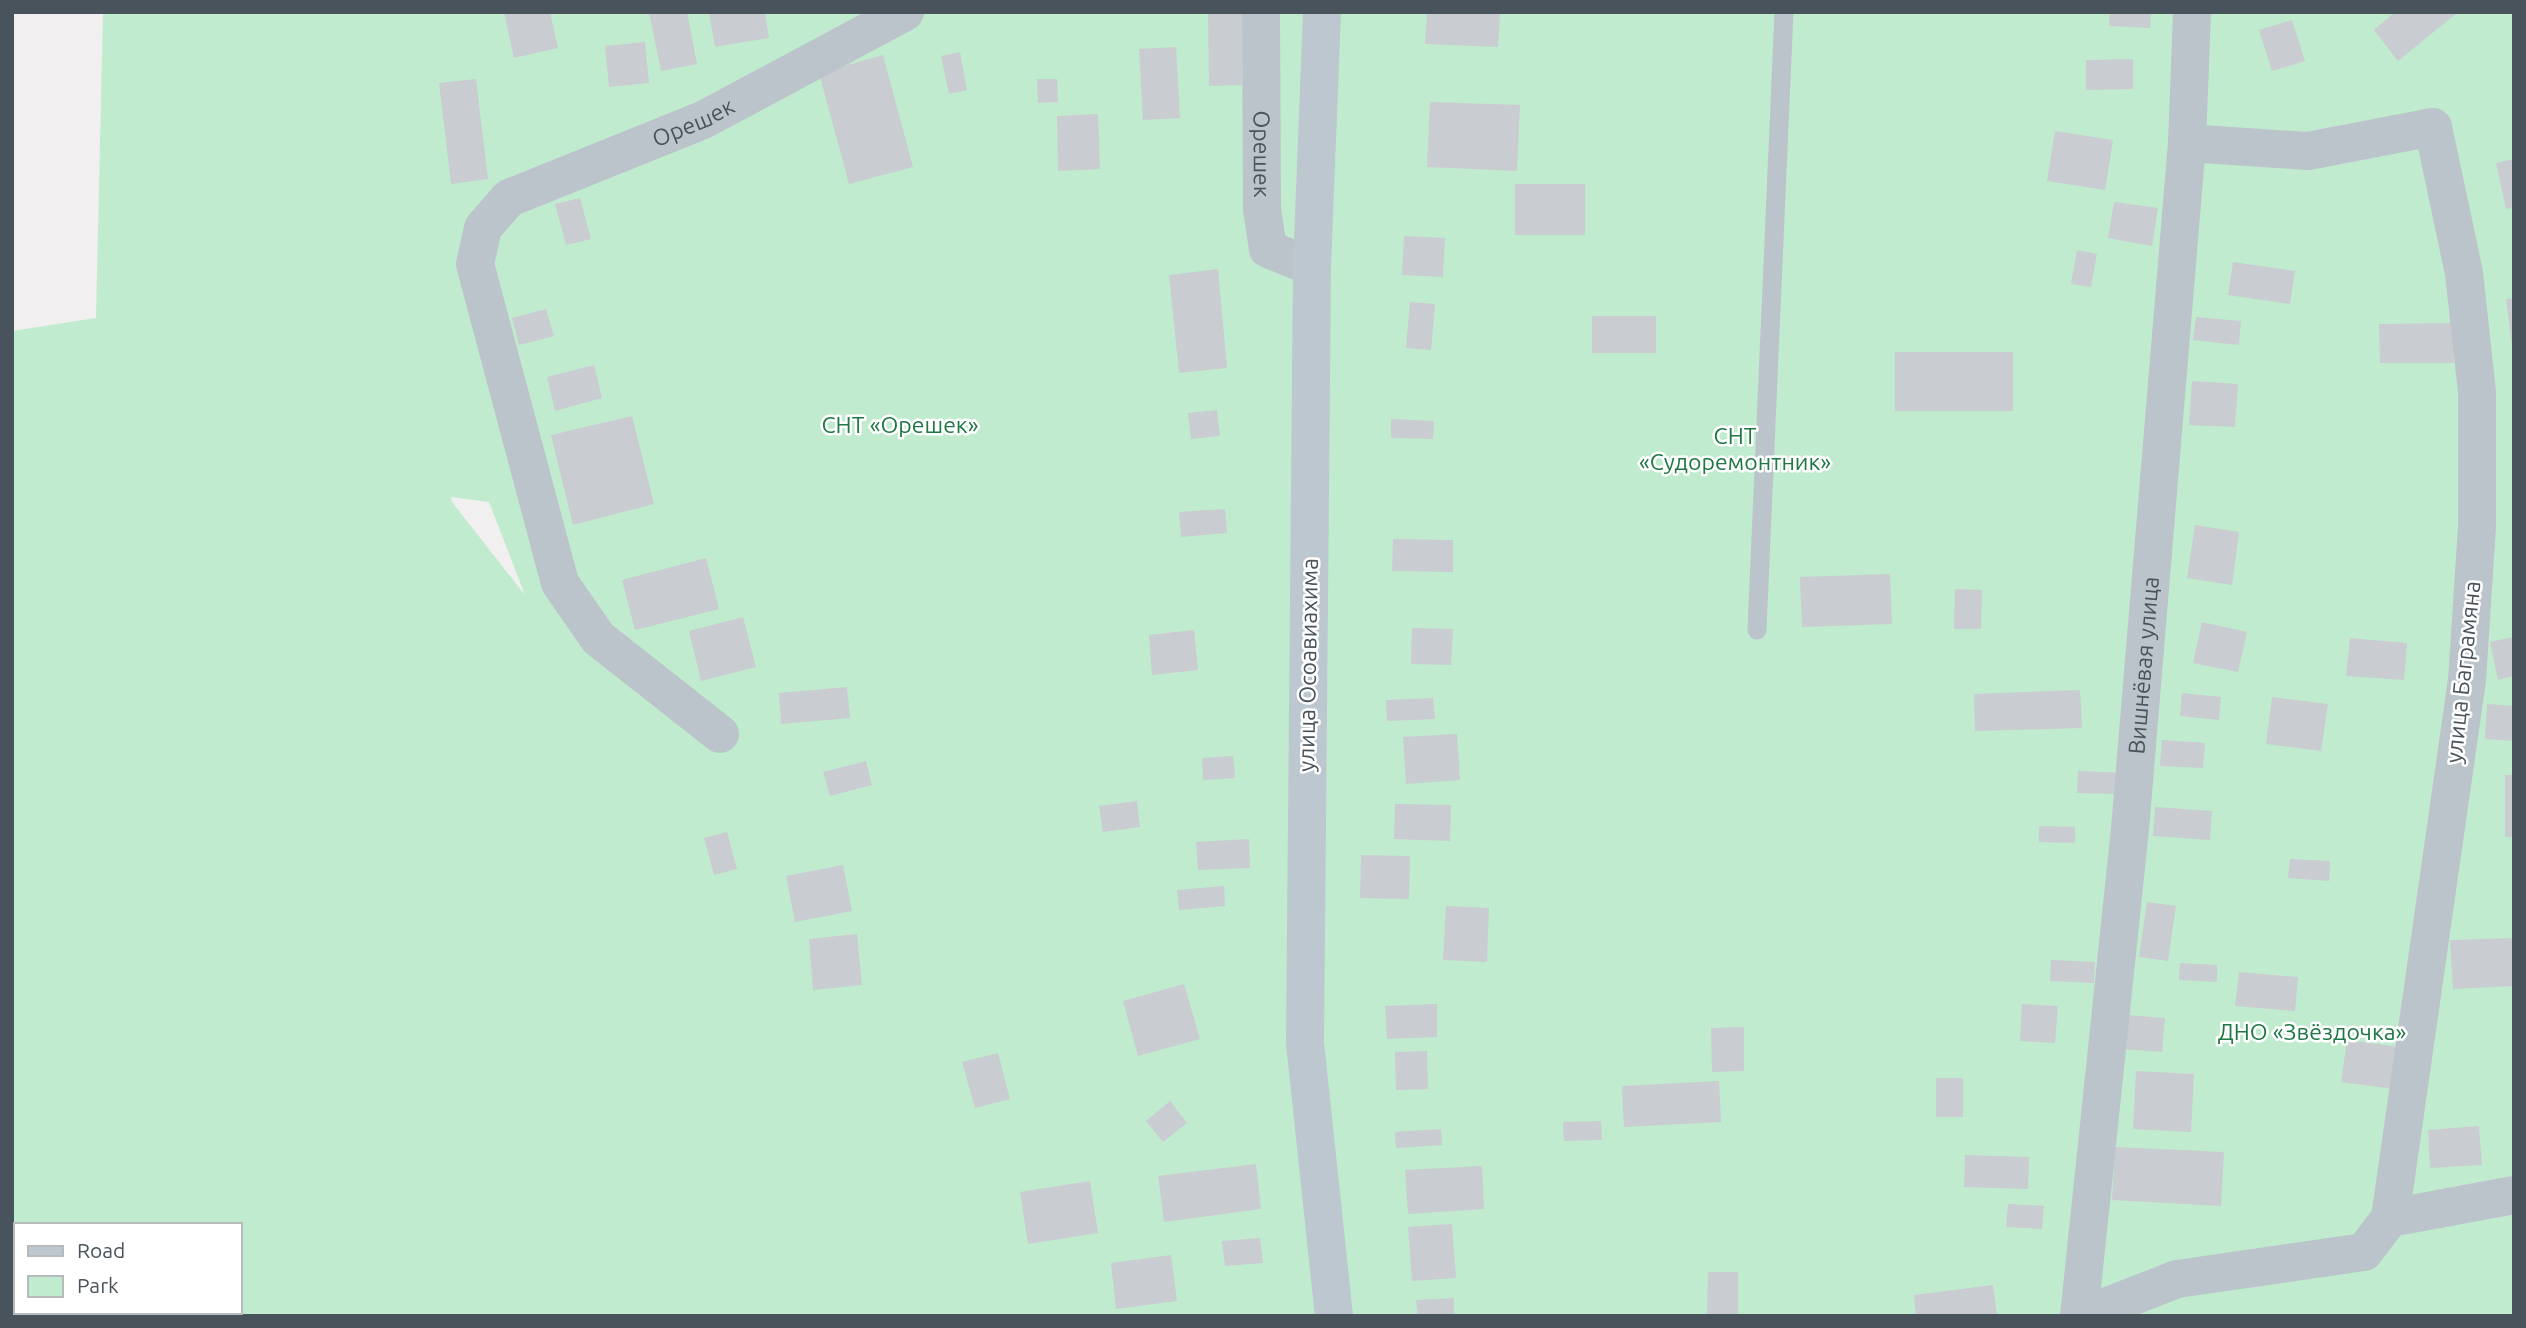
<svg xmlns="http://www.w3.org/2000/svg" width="2526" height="1328" font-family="Ubuntu,sans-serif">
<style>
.green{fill:#c1ebce;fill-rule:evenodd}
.building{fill:#c9ccd1}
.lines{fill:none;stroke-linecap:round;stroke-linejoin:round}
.lane{stroke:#bcc4cb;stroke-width:19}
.street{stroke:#bcc4cb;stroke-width:38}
.secondary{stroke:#bcc7cf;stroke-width:38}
.labels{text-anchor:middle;stroke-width:5;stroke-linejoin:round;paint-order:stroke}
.street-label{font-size:23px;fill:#49535b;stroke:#fff}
.park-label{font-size:23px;fill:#1f7744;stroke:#fff}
</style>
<rect width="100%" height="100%" fill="#f1efef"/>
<path class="green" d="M103,12H2514V1316H12V331L96,318ZM451,497L489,502L525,595L452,502ZM16,1225H240V1312H16Z"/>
<g class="building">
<polygon points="504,12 550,12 558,48 514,58"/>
<polygon points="649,12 687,12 697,64 661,71"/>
<polygon points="709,12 765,12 769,38 715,47"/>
<polygon points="1208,12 1242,12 1242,85 1209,86"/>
<polygon points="1427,12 1500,12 1498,47 1425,44"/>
<polygon points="2110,12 2151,12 2150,28 2109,26"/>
<polygon points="2395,12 2458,12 2398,61 2374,30"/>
<polygon points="2292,20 2305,61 2272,71 2259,30"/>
<polygon points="645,42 649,83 609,87 605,46"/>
<polygon points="1176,47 1180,118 1143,120 1139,49"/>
<polygon points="960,52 967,90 949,94 941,56"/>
<polygon points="883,55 913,167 849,184 819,73"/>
<polygon points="2133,59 2133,89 2086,90 2086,60"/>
<polygon points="476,79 488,179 451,184 439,83"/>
<polygon points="1037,79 1057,79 1058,102 1038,103"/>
<polygon points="1430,102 1520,105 1517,171 1427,167"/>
<polygon points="1098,114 1100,169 1058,171 1057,116"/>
<polygon points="2055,131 2113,140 2105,190 2047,181"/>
<polygon points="2514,159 2514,207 2506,209 2496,163"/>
<rect x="1515" y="184" width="70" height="51"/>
<polygon points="580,198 591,239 566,245 555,204"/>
<polygon points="2114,202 2158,208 2152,246 2108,238"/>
<polygon points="1404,236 1445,238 1443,277 1402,275"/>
<polygon points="2077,250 2097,254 2091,287 2071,284"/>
<polygon points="2233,262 2295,271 2290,304 2228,295"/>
<polygon points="1218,269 1227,368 1179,373 1169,275"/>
<polygon points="2514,298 2514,345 2512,345 2506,299"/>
<polygon points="1410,302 1435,304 1431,350 1406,348"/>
<polygon points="546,309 554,336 519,345 512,318"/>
<rect x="1592" y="316" width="64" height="37"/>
<polygon points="2196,317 2241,321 2239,345 2193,340"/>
<polygon points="2454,323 2454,363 2380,363 2379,324"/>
<rect x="1895" y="352" width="118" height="59"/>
<polygon points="594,365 602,398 555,411 547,377"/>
<polygon points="2192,381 2238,384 2235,427 2189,425"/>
<polygon points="1217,410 1220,436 1191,439 1188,413"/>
<polygon points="632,416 654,504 573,525 551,435"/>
<polygon points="1391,419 1434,421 1433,439 1391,438"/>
<polygon points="1225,509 1227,533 1181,537 1179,512"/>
<polygon points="2195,525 2239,532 2232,585 2187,578"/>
<polygon points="1393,539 1453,540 1453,572 1392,571"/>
<polygon points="706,558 719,609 635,630 622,580"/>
<polygon points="1890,574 1892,624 1802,627 1800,577"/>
<polygon points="1955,589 1982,590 1981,629 1954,629"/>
<polygon points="743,617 756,667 701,681 689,631"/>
<polygon points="2202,622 2247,632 2238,672 2193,663"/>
<polygon points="1412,628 1453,629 1451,665 1411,664"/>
<polygon points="1194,630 1198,670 1152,675 1149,635"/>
<polygon points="2514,637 2514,676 2498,680 2490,642"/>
<polygon points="2350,638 2407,643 2404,680 2346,676"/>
<polygon points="847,687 850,718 781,724 779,693"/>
<polygon points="2080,690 2082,728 1975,731 1974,694"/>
<polygon points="2182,693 2221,697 2219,720 2180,716"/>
<polygon points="2272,697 2328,704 2321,751 2266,744"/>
<polygon points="1433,698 1435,719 1387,721 1386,700"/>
<polygon points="2487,704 2514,706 2514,741 2485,739"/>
<polygon points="1457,734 1460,780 1406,784 1403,737"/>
<polygon points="2162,740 2205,743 2203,768 2160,766"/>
<polygon points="1233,756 1235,778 1203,780 1202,758"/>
<polygon points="866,761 872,785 830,796 823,772"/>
<polygon points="2078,771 2124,773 2123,794 2077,793"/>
<rect x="2505" y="775" width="9" height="62"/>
<polygon points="1137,801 1140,827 1103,832 1099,806"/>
<polygon points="1395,804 1451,805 1450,841 1394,839"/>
<polygon points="2155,807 2212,811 2210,840 2153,836"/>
<polygon points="2039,826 2075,827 2075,843 2039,842"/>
<polygon points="727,832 737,869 714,875 704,838"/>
<polygon points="1249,839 1250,868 1198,870 1196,842"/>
<polygon points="1361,855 1410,856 1409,899 1360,898"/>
<polygon points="2290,859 2330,861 2329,881 2288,878"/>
<polygon points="843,865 852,911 795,922 786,876"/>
<polygon points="1224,886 1225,906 1179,910 1177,890"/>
<polygon points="2147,902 2176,906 2168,961 2139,957"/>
<polygon points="1446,906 1489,908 1487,962 1443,960"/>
<polygon points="857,934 862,985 813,990 809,939"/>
<polygon points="2514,938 2514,986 2453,989 2450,940"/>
<polygon points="2051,960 2095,962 2094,983 2050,981"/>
<polygon points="2180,963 2217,965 2217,982 2179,980"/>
<polygon points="2239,972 2298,977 2295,1011 2235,1006"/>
<polygon points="1184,984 1200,1039 1138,1056 1123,1001"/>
<polygon points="1437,1004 1437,1037 1387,1039 1385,1006"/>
<polygon points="2022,1004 2058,1006 2055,1043 2020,1041"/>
<polygon points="2126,1015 2165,1018 2162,1052 2123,1049"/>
<polygon points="1744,1027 1744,1071 1712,1072 1711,1028"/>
<polygon points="2347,1040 2399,1047 2393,1089 2341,1082"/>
<polygon points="1427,1051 1428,1089 1396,1090 1395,1052"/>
<polygon points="998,1053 1010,1099 975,1108 962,1062"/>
<polygon points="2136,1071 2194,1074 2191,1132 2133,1129"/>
<rect x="1936" y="1078" width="27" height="39"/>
<polygon points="1719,1081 1721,1122 1624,1127 1622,1086"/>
<polygon points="1170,1101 1187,1123 1163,1142 1146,1121"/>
<polygon points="1601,1121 1602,1140 1564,1141 1563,1122"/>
<polygon points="2479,1126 2482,1165 2430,1168 2428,1130"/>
<polygon points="1441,1129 1442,1145 1396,1148 1395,1132"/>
<polygon points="2115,1147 2224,1152 2221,1206 2112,1200"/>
<polygon points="1965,1155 2029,1157 2028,1189 1964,1187"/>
<polygon points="1256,1164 1261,1209 1164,1222 1158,1176"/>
<polygon points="1482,1166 1484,1209 1408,1214 1405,1170"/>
<polygon points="1090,1181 1098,1233 1028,1244 1020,1192"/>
<polygon points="2008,1204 2044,1206 2042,1229 2006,1227"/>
<polygon points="1452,1224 1456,1278 1412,1281 1408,1227"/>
<polygon points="1260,1238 1263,1263 1225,1266 1222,1241"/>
<polygon points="1171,1255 1177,1301 1116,1309 1111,1263"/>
<polygon points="1708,1272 1738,1272 1738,1316 1707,1316"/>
<polygon points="1993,1285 1997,1315 1916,1316 1914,1295"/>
<polygon points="1454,1298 1454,1316 1418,1316 1416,1300"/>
</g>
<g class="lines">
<polyline class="lane" points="1757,630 1784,12"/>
<g class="street">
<path id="s1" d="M1261,12L1262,209L1268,249L1312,267"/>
<polyline points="2187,143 2308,151 2433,127 2464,273 2477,392 2477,527 2467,680 2390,1218"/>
<path id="s2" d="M720,734L598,638L560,583L475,264L483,228L509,198L703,120L905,12"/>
<path id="s3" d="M2079,1316L2130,829L2187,143L2192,12"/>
<polyline points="2082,1316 2177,1279 2364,1252 2390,1218 2514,1195"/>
</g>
<polyline class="secondary" points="1322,12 1312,267 1305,1043 1334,1316"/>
</g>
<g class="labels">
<g class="street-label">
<text dy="8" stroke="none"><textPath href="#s2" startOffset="828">Орешек</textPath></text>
<text dy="8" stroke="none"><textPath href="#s1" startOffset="142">Орешек</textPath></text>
<text transform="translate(1308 665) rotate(-89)" y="8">улица Осоавиахима</text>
<text dy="8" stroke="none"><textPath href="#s3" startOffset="654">Вишнёвая улица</textPath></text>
<text transform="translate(2463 672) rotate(-84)" y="8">улица Баграмяна</text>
</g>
<g class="park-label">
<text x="900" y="433">СНТ «Орешек»</text>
<text x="1735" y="444">СНТ<tspan x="1735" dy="26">«Судоремонтник»</tspan></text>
<text x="2312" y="1040">ДНО «Звёздочка»</text>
</g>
</g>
<rect width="2526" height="1328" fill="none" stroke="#49535b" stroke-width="28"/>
<rect x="14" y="1223" width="228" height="91" fill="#ffffff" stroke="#b6babd" stroke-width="2"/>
<rect x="28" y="1246" width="35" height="10" fill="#bcc7cf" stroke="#b6babd" stroke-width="2"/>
<text x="77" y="1258" font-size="21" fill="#49535b">Road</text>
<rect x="28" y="1276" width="35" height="21" fill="#c1ebce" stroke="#b6babd" stroke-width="2"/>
<text x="77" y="1293" font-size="21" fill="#49535b">Park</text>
</svg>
